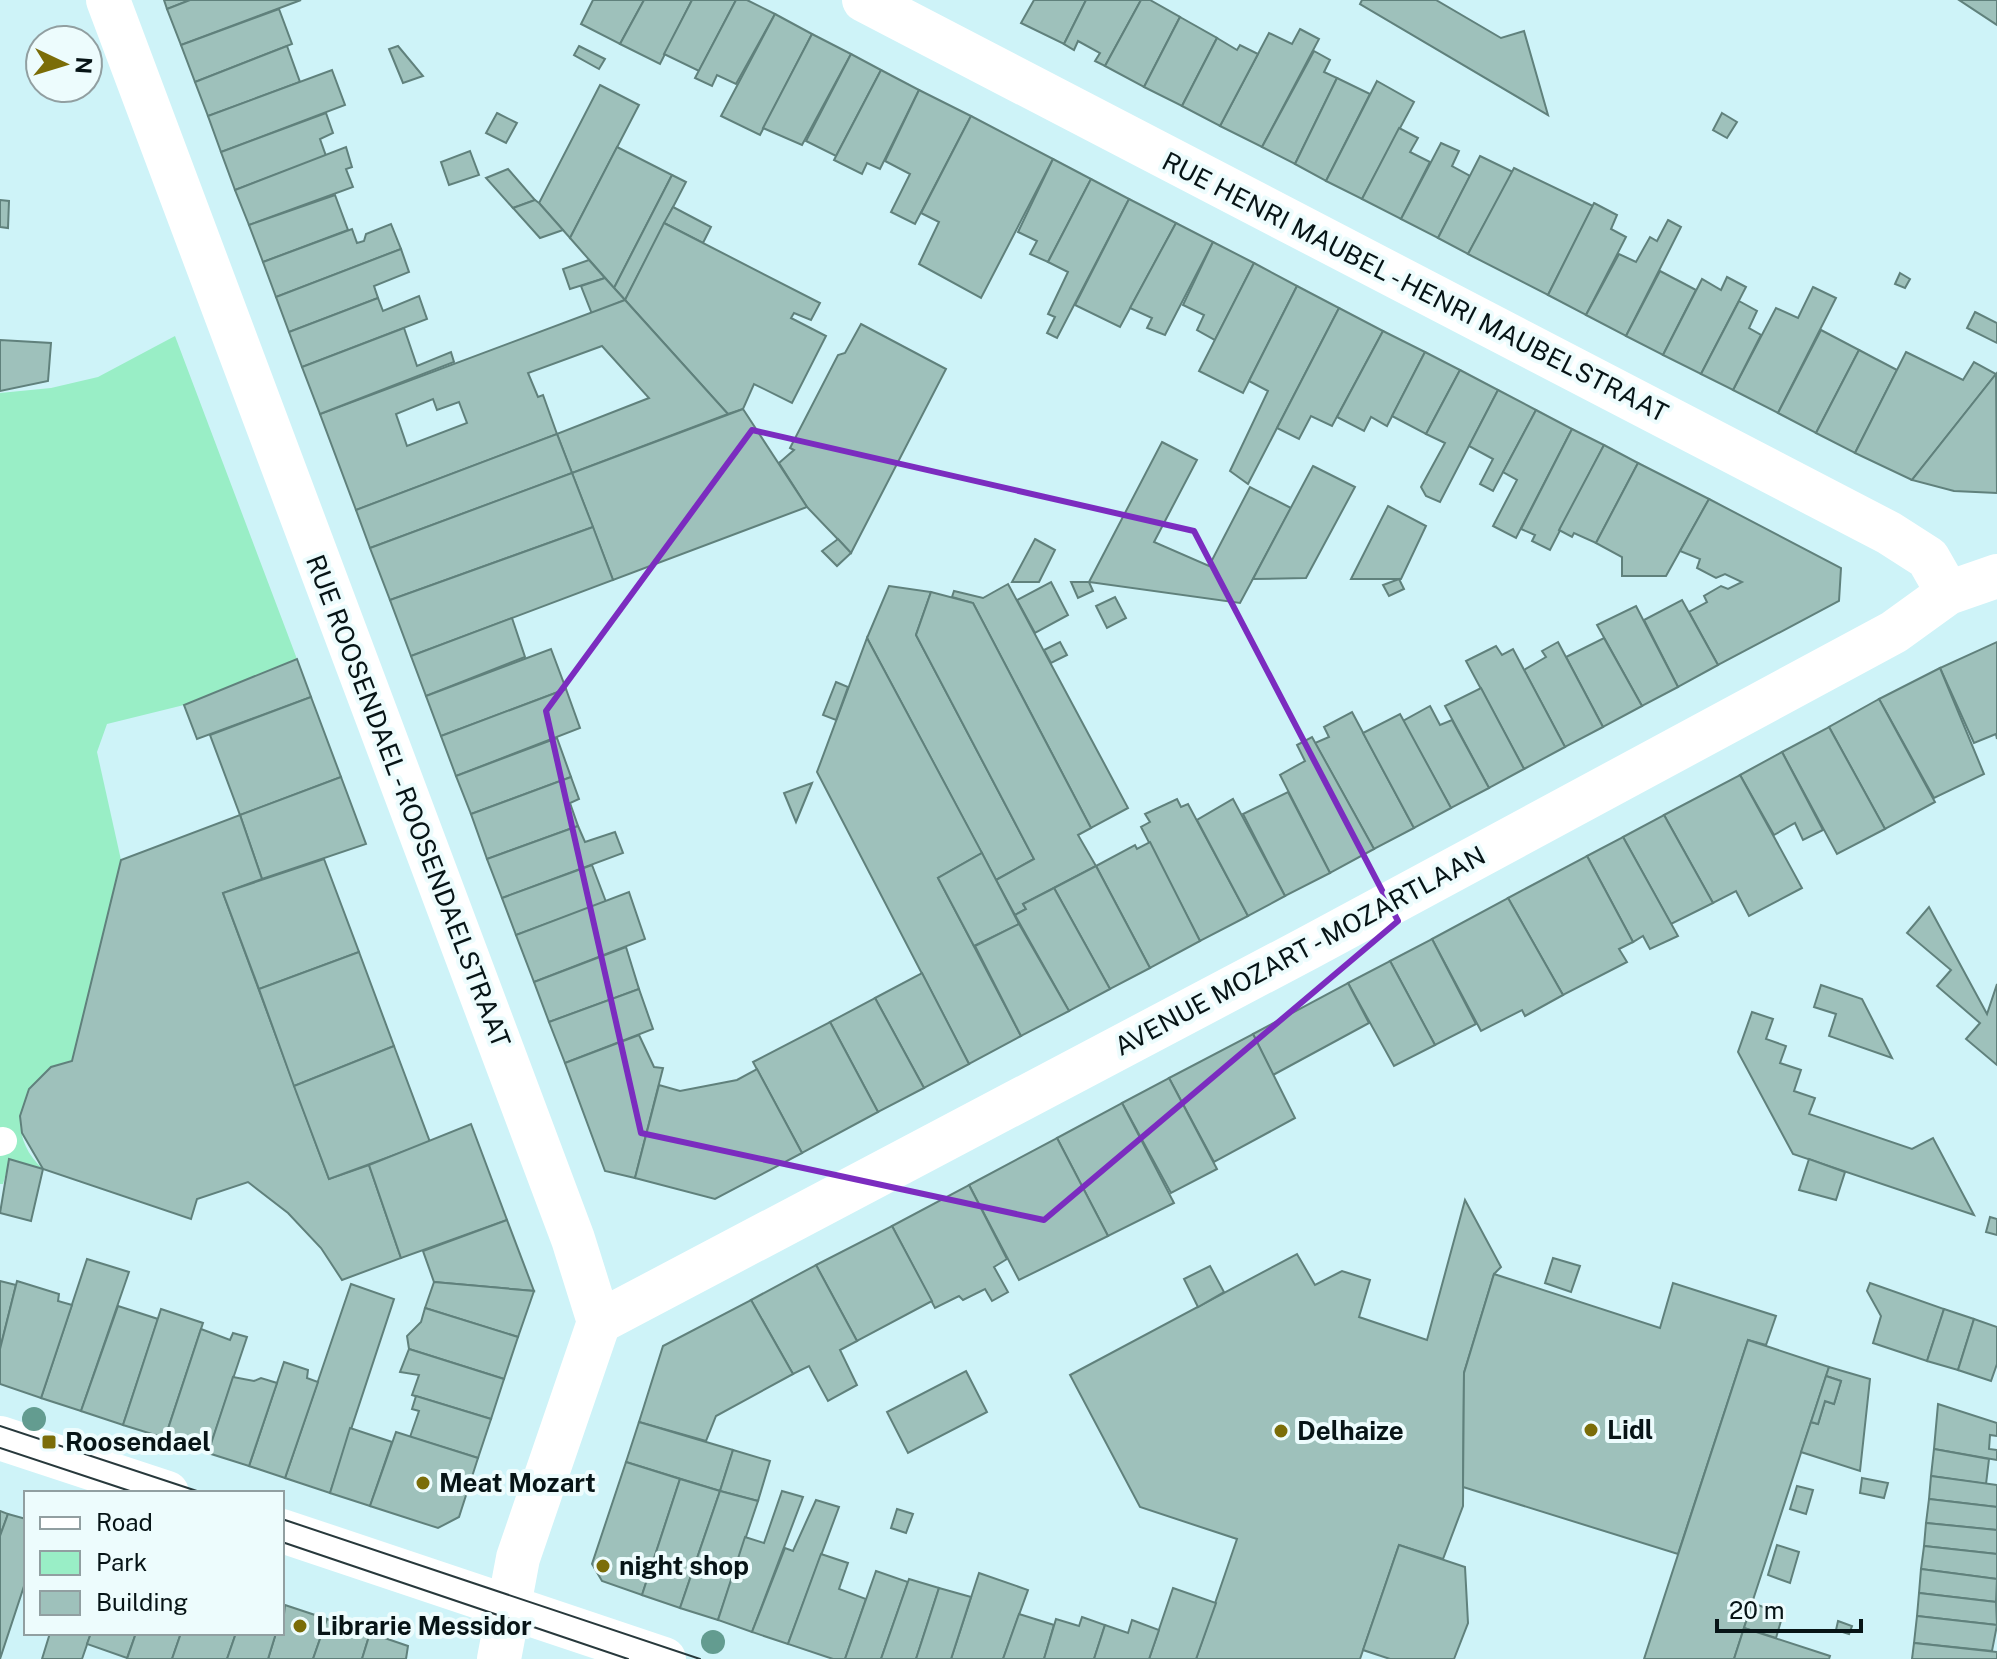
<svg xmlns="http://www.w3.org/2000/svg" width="1997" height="1659" font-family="'Public Sans',sans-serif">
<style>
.green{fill:#99eec6}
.building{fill:#9ec1bb;stroke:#60817c;stroke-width:2;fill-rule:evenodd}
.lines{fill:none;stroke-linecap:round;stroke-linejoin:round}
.lane{stroke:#fff;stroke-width:28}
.street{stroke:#fff;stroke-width:44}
.secondary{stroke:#fff;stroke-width:44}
.tram{stroke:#28393c;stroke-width:2}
.tree{fill:#639c90}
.marked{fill:none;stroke:#7b2cbf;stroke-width:6;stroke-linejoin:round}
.poi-dot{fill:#7b6d08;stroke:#edfcfd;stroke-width:3}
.labels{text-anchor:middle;stroke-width:8;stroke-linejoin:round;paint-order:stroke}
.street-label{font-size:26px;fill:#071416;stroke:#edfcfd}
.poi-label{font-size:26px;font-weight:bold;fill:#071416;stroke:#edfcfd;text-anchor:start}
</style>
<rect width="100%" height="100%" fill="#cef3f8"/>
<path class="green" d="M175,336L297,659L184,705L107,724L97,752L121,860L72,1061C22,1076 1,1131 43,1169L10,1159L3,1184H0V393L51,388L98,377Z"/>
<g class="building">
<polygon points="164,0 190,0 167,9"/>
<polygon points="190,0 301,0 181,45 167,9"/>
<polygon points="593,0 644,0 620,44 581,24"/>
<polygon points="644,0 692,0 660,64 620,44"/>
<polygon points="692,0 736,0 699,71 664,54"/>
<polygon points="736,0 747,0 775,14 736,84 717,75 712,86 695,78"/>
<polygon points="1034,0 1086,0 1064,44 1021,23"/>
<polygon points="1086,0 1141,0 1105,66 1095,61 1100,53 1078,41 1074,50 1064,44"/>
<polygon points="1141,0 1150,0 1180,17 1144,87 1105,66"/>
<polygon points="1362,0 1436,0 1501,38 1524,31 1548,115 1360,4"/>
<polygon points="1959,0 1997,0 1997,25"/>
<polygon points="279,9 292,44 195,82 181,45"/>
<polygon points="775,14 812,34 760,135 721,116"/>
<polygon points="1180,17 1217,38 1182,106 1144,87"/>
<polygon points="1300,29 1319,39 1262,147 1220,126 1269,33 1292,44"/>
<polygon points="812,34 851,54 802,145 763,128"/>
<polygon points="1217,38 1237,50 1240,45 1258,54 1220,126 1182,106"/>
<polygon points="287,46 300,82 208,116 195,82"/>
<polygon points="398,46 423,76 403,83 389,49"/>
<polygon points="579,46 605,59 599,69 574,55"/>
<polygon points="1314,51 1330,60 1324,72 1337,78 1295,164 1262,147"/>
<polygon points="851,54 881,70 836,156 806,141"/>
<polygon points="332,70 345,105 221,152 208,116"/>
<polygon points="881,70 919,90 880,169 867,163 862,174 834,160"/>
<polygon points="1337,78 1370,94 1326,181 1295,164"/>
<polygon points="1377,81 1414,102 1362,199 1326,181"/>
<polygon points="600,85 639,105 570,238 539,203"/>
<polygon points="919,90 971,116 915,224 891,212 910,174 885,161"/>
<polygon points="326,113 333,133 320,139 326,156 235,190 221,152"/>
<polygon points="497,113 517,123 506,143 486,133"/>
<polygon points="1722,113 1737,122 1727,138 1713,130"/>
<polygon points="971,116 1053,159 981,298 919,264 939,222 921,213"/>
<polygon points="1399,128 1418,138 1410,152 1430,162 1401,219 1362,199"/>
<polygon points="1441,143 1459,151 1452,166 1470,176 1438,238 1401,219"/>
<polygon points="346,147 352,167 346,169 353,187 249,225 235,190"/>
<polygon points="617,147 672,175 614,288 570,238"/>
<polygon points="470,151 479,175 449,185 441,162"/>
<polygon points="1480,156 1513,172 1468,254 1438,238"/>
<polygon points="1053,159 1091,179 1048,262 1030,254 1037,241 1018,232"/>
<polygon points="1514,168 1593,206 1548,295 1468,254"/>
<polygon points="508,169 535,200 513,208 486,178"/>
<polygon points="672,175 686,182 625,300 614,288"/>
<polygon points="1091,179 1129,199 1057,338 1047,333 1055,317 1048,314 1068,272 1048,262"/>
<polygon points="335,195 348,230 263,262 249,225"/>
<polygon points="1129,199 1176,223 1120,327 1075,305"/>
<polygon points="0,200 9,201 8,228 0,227"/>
<polygon points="535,200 539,203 563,230 540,238 513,208"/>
<polygon points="1594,203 1617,215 1611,229 1626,237 1586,315 1548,295"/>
<polygon points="673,207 711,227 703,243 664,223"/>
<polygon points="1668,220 1681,227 1626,336 1586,315 1619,254 1636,262 1650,237 1657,241"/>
<polygon points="664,223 820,303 811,320 794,313 791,318 826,336 792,403 754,384 743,409 728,414 625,300"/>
<polygon points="1176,223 1213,242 1165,335 1147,328 1152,318 1130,308"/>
<polygon points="391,224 401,249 276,297 263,262 352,229 357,243 364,241 366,234"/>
<polygon points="1213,242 1254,263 1215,340 1197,330 1204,315 1183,305"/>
<polygon points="401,249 409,272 374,286 378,298 289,332 276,297"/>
<polygon points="589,260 605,278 570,289 563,269"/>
<polygon points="1254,263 1297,286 1243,393 1199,371"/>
<polygon points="1660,271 1696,290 1663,355 1626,336"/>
<polygon points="1900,273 1910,279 1905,288 1895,284"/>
<polygon points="1727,277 1746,287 1701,374 1663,355 1702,279 1721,290"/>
<polygon points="605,278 625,300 592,314 581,286"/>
<polygon points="1297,286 1339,308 1248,484 1230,471 1268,391 1249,381"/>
<polygon points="1813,287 1836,298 1778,413 1733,390 1776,308 1798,318"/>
<polygon points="419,296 427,319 302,367 289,332 378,298 383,311"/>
<path d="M625,300L728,414L572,473L557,434L356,510L320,414ZM602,346L649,398L557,434L543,395L538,397L528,373ZM433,399L437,410L459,402L467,423L407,446L396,414Z"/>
<polygon points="1739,301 1757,311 1749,328 1761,335 1733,390 1701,374"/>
<polygon points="1339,308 1383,331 1332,426 1311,416 1299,439 1277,428"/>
<polygon points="1975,312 1997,323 1997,343 1967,328"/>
<polygon points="861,324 946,369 851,553 807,507 779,463 794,450 790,448 838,355 845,353"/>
<polygon points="404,328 417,366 451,352 454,362 320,414 302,367"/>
<polygon points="1821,330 1859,350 1816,433 1778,413"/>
<polygon points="1383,331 1425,352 1387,426 1371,417 1364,431 1337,417"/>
<polygon points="0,340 51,343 48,381 0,391"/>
<polygon points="1859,350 1897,370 1855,453 1816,433"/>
<polygon points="1425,352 1460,370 1426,434 1392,416"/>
<polygon points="1906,352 1963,380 1974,362 1996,374 1912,480 1855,453"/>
<polygon points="1460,370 1498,390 1440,502 1426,496 1421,487 1445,443 1426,434"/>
<polygon points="1996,374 1997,493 1954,491 1912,480"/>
<polygon points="1498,390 1536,410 1493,491 1480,484 1493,459 1469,446"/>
<polygon points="743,409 807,507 613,580 572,473"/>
<polygon points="1536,410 1572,429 1516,538 1493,526 1517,480 1503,472"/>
<polygon points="1572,429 1604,445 1550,550 1532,541 1535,535 1521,529"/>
<polygon points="557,434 572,473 370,548 356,510"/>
<polygon points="1162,442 1197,460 1154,542 1209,566 1250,487 1291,508 1240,603 1089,582"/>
<polygon points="1604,445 1638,463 1596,543 1574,533 1572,537 1559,530"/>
<polygon points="1638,463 1709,499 1666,576 1622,576 1622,557 1596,543"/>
<polygon points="1313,466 1355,487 1306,578 1253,579"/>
<polygon points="572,473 593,527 390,600 370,548"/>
<polygon points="1709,499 1841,568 1839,601 1718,665 1689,612 1707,602 1704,596 1721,586 1728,589 1742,582 1725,574 1716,578 1697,568 1700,559 1680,551"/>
<polygon points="1388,506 1426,526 1401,579 1351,579"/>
<polygon points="593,527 613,580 411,656 390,600"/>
<polygon points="838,539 851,553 837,566 822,551"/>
<polygon points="1035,539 1055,550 1039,582 1012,582"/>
<polygon points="1399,579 1404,589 1389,596 1383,585"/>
<polygon points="1051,582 1068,615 1035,633 1017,600"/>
<polygon points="1071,582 1089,582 1093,591 1078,598"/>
<polygon points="1008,584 1128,808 1091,828 973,603 952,597 954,591 983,598"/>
<polygon points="889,586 931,592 916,635 1034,859 996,880 867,638"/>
<polygon points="931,592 973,603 1091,828 1078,835 1096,866 1023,904 1026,909 1015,915 996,880 1034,859 916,635"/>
<polygon points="1115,597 1126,618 1107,628 1096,606"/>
<polygon points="1682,600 1718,665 1678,687 1644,620"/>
<polygon points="1636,606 1678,687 1642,706 1597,625"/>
<polygon points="512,618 525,657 426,696 411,656"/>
<polygon points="867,638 982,853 938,878 1021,1036 969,1064 817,772"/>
<polygon points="1604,638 1642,706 1603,727 1566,657"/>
<polygon points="1060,642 1067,655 1051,663 1044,650"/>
<polygon points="1558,642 1603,727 1565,747 1524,670 1546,657 1542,651"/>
<polygon points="1997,642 1997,739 1996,734 1974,743 1940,668"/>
<polygon points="1496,646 1502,655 1513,649 1565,747 1524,769 1466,661"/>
<polygon points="551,649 566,689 441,736 426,696"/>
<polygon points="297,659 311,697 197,739 184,705"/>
<polygon points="1940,668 1984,774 1934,798 1879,699"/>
<polygon points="836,682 848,687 836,720 823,715"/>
<polygon points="1481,688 1524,769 1489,788 1445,706"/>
<polygon points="566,689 580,728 456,776 441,736"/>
<polygon points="311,697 341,777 240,815 210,735"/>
<polygon points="1879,699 1935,802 1885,829 1829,727"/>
<polygon points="1430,706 1440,725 1452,720 1489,788 1451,808 1403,721"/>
<polygon points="1352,712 1414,828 1374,849 1315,743 1329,737 1324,727"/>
<polygon points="1400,714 1451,808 1414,828 1363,733"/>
<polygon points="1829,727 1885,829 1837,854 1782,752"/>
<polygon points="1312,737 1374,849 1330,873 1280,775 1305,761 1297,745"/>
<polygon points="557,738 571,777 471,814 456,776"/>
<polygon points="1782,752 1823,830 1803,840 1795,823 1774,835 1740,775"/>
<polygon points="1740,775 1802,888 1749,916 1736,891 1713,903 1664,815"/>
<polygon points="341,777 366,844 262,879 240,815"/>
<polygon points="571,777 579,799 570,803 578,826 487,859 471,814"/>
<polygon points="812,783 796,822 784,793"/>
<polygon points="1288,792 1330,873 1285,896 1243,814"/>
<polygon points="1177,799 1181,807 1188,804 1248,916 1200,941 1141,827 1150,822 1145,814"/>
<polygon points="1233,799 1285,896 1248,916 1197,820"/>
<polygon points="240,815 262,879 223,893 329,1179 369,1165 401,1258 342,1280 321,1248 288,1213 248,1182 197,1199 191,1219 43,1169 22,1133 20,1116 29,1089 51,1067 72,1061 121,860"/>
<polygon points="1664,815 1713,903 1671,924 1623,837"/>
<polygon points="578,826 585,842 615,832 623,853 502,898 487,859"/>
<polygon points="1623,837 1678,936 1650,949 1643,936 1633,942 1587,856"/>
<polygon points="1150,842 1200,941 1150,968 1096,866 1135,845 1137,849"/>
<polygon points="982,853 1019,924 974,946 938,878"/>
<polygon points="1587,856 1633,942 1619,949 1627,962 1563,995 1508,898"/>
<polygon points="324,859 359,952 259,989 223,893"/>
<polygon points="592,865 606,902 516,935 502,898"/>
<polygon points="1096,866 1150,968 1110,989 1054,888"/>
<polygon points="1054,888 1110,989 1069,1011 1015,915 1026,909 1023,904"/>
<polygon points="629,892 645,939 534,982 516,935"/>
<polygon points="1508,898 1563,995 1525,1016 1522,1010 1481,1031 1432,939"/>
<polygon points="1929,907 1987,1014 1997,984 1997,1065 1966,1039 1980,1023 1937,986 1951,970 1907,933"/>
<polygon points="1019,924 1069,1011 1021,1036 975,946"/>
<polygon points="1432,939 1476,1024 1435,1045 1390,961"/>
<polygon points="626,947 639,989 549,1022 534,982"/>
<polygon points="359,952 394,1046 294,1086 259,989"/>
<polygon points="1390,961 1435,1045 1394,1066 1348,983"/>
<polygon points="922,973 969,1064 924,1088 875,998"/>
<polygon points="1348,983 1369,1023 1273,1075 1253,1034"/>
<polygon points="1821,985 1862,999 1892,1058 1829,1036 1836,1014 1814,1007"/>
<polygon points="639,989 653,1029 565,1063 549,1022"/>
<polygon points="875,998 924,1088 878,1112 830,1022"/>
<polygon points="1752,1012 1773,1019 1766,1039 1786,1046 1780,1063 1801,1070 1794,1091 1815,1098 1809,1114 1912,1149 1933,1138 1974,1215 1793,1154 1738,1052"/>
<polygon points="830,1022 878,1112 802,1153 753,1062"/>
<polygon points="1253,1034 1295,1118 1214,1162 1169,1078"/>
<polygon points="639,1035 654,1067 663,1068 635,1178 605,1171 565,1063"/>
<polygon points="394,1046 430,1142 329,1179 294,1086"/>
<polygon points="757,1069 802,1153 715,1199 635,1178 659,1085 680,1091 737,1080"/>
<polygon points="1169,1078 1217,1169 1171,1193 1122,1103"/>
<polygon points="1122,1103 1174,1203 1108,1236 1057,1138"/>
<polygon points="471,1124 507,1220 401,1258 369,1165"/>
<polygon points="1057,1138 1108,1236 1019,1280 969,1185"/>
<polygon points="9,1159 43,1169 31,1221 0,1213"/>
<polygon points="1809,1159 1845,1172 1836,1200 1799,1190"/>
<polygon points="969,1185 1007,1259 994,1267 1008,1292 992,1301 985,1289 963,1300 959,1296 935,1308 892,1226"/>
<polygon points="1465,1200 1501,1267 1494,1274 1464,1373 1463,1506 1443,1559 1399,1545 1360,1659 1196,1659 1237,1539 1140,1507 1070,1375 1297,1254 1315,1285 1342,1271 1370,1280 1359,1317 1427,1340"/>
<polygon points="1990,1217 1997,1219 1997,1235 1986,1232"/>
<polygon points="507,1220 534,1291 434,1282 423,1251"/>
<polygon points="892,1226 932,1301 857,1341 816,1265"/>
<polygon points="1553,1258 1580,1266 1571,1292 1545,1283"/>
<polygon points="87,1259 129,1272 81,1411 41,1398"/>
<polygon points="816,1265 857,1341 840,1350 857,1385 828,1401 809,1366 793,1374 751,1300"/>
<polygon points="1210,1266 1224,1292 1198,1307 1184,1279"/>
<polygon points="1494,1274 1660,1328 1673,1283 1776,1316 1766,1345 1748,1340 1678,1554 1463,1487 1464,1373"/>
<polygon points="0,1281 16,1285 0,1349"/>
<polygon points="17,1281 59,1294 58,1301 72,1305 41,1398 0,1384 0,1349"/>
<polygon points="434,1282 534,1291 518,1337 425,1308"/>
<polygon points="1870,1283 1944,1309 1927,1361 1873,1343 1881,1316 1867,1291"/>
<polygon points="351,1284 394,1299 330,1493 285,1478"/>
<polygon points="751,1300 793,1374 716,1416 706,1441 639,1422 663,1346"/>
<polygon points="118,1306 158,1319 123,1425 81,1411"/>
<polygon points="425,1308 518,1337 504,1379 409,1349 407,1336 421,1322"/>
<polygon points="161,1309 203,1323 165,1438 123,1425"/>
<polygon points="1944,1309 1974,1319 1958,1370 1927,1361"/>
<polygon points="1974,1319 1997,1327 1997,1364 1991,1381 1958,1370"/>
<polygon points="201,1329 230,1340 233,1333 247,1337 208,1453 165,1438"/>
<polygon points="1748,1340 1829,1367 1752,1603 1734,1659 1644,1659"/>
<polygon points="409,1349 504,1379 491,1419 412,1395 419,1375 400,1372"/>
<polygon points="284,1362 308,1370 307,1378 318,1382 285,1478 249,1466"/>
<polygon points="1829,1367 1870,1379 1860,1471 1801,1452 1811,1422 1818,1424 1825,1401 1834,1404 1841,1381 1826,1376"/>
<polygon points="966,1371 987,1412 908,1453 887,1412"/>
<polygon points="1826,1376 1841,1381 1834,1404 1825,1401 1818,1424 1811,1422"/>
<polygon points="233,1377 254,1381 261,1378 277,1383 249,1466 208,1453"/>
<polygon points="416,1396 491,1419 478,1458 410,1437 419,1411 412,1409"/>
<polygon points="1938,1404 1997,1423 1997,1436 1990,1435 1989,1449 1997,1450 1997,1460 1934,1449"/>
<polygon points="639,1422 733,1450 720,1491 626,1462"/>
<polygon points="350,1428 392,1442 370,1506 330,1493"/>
<polygon points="396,1432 478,1458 459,1517 438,1528 370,1506"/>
<polygon points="1934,1449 1989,1459 1986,1484 1931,1476"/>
<polygon points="733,1450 770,1461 758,1501 720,1491"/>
<polygon points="626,1462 680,1479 642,1595 602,1581 592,1564"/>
<polygon points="1931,1476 1997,1485 1997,1507 1929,1499"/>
<polygon points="1862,1478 1888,1483 1884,1498 1860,1493"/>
<polygon points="680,1479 720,1491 680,1608 642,1595"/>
<polygon points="1797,1486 1813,1490 1806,1514 1790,1509"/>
<polygon points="720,1491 758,1501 718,1620 680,1608"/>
<polygon points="782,1491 803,1497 752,1632 718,1620 745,1537 764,1543"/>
<polygon points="1929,1499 1997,1507 1997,1530 1926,1523"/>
<polygon points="816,1500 839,1507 788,1644 752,1632 785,1548 793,1551"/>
<polygon points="897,1509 913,1514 906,1533 891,1528"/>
<polygon points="0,1511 8,1514 0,1536"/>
<polygon points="8,1514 26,1519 26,1580 0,1659 0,1536"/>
<polygon points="1926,1523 1997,1530 1997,1554 1924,1546"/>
<polygon points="1399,1545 1465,1567 1468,1623 1454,1659 1390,1659 1363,1650"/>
<polygon points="1777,1545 1799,1552 1790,1583 1768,1575"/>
<polygon points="1924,1546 1997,1554 1997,1579 1921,1569"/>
<polygon points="821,1554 848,1563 839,1589 866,1599 845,1659 833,1659 788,1644"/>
<polygon points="1921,1569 1997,1579 1996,1602 1919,1593"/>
<polygon points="876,1571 908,1582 881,1659 845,1659"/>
<polygon points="979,1573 1028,1590 1003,1659 951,1659"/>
<polygon points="909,1579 939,1588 916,1659 881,1659"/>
<polygon points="939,1588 971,1597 951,1659 916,1659"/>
<polygon points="1173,1588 1216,1603 1196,1659 1149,1659"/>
<polygon points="1919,1593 1996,1602 1997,1625 1917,1616"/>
<polygon points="1752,1603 1783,1614 1776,1638 1744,1628"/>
<polygon points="285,1605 327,1619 313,1659 268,1659 276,1633 282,1633"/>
<polygon points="1019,1614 1054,1625 1044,1659 1003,1659"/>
<polygon points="1917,1616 1997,1625 1992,1651 1914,1643"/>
<polygon points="1082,1617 1105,1625 1094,1659 1044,1659 1056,1619 1079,1626"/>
<polygon points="327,1619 370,1633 362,1659 313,1659"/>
<polygon points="1132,1620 1159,1630 1149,1659 1094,1659 1105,1625 1128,1633"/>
<polygon points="1838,1621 1852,1626 1849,1634 1836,1630"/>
<polygon points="1744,1628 1830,1656 1829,1659 1734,1659"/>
<polygon points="50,1633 91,1633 82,1659 42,1659"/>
<polygon points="91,1633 136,1633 127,1658 87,1644"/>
<polygon points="136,1633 181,1633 172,1659 127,1659"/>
<polygon points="181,1633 236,1633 227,1659 172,1659"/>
<polygon points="236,1633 276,1633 268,1659 227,1659"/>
<polygon points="370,1633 408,1646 406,1659 362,1659"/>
<polygon points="1914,1643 1997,1652 1997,1659 1912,1659"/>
</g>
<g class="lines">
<polyline class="lane" points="0,1142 3,1141"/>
<g class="street">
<polyline points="108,0 573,1239 599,1322 518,1558 499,1659"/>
<polyline points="864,0 1889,533 1928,558 1948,593"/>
<polyline points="599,1322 1308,948 1894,632 1948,593 1997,576"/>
</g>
<g class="secondary">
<polyline points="0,1438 167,1493"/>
<polyline points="282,1531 664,1659"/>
</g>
<g class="tram">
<polyline points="0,1426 203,1493"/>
<polyline points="0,1448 136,1493"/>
<polyline points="282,1519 700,1659"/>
<polyline points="282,1542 628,1659"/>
</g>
</g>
<g class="tree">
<circle cx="34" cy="1419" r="12"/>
<circle cx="713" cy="1642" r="12"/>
</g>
<path class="marked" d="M752,430L1194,531L1398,921L1044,1220L641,1133L546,711Z"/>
<g class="poi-dot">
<circle cx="1591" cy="1430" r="8"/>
<circle cx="1281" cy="1431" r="8"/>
<rect x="41" y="1434" width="16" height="16" rx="4"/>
<circle cx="423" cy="1483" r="8"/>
<circle cx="603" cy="1566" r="8"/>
<circle cx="300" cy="1626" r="8"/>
</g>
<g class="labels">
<g class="street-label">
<text transform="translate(1415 287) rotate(27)" y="9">RUE HENRI MAUBEL - HENRI MAUBELSTRAAT</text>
<text transform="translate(408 801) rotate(69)" y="9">RUE ROOSENDAEL - ROOSENDAELSTRAAT</text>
<text transform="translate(1300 951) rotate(-28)" y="9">AVENUE MOZART - MOZARTLAAN</text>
</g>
<g class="poi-label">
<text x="1607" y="1439">Lidl</text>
<text x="1297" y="1440">Delhaize</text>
<text x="65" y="1451">Roosendael</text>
<text x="439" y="1492">Meat Mozart</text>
<text x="619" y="1575">night shop</text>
<text x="316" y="1635">Librarie Messidor</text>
</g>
</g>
<rect x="24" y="1491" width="260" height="144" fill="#edfcfd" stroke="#919fa1" stroke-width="2"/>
<rect x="40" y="1517" width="40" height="12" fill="#ffffff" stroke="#919fa1" stroke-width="2"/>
<text x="96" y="1531" font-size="24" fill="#071416">Road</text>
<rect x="40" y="1551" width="40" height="24" fill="#99eec6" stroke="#919fa1" stroke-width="2"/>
<text x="96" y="1571" font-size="24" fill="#071416">Park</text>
<rect x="40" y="1591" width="40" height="24" fill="#9ec1bb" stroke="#919fa1" stroke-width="2"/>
<text x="96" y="1611" font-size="24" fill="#071416">Building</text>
<g transform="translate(64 64) rotate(94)"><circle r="38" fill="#edfcfd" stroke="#919fa1" stroke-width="2"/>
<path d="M0-6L14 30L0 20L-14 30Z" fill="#7b6d08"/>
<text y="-12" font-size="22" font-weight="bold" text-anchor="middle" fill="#071416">N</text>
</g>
<path d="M1717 1619v12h144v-12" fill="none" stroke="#071416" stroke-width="4"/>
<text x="1729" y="1619" font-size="24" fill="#071416" stroke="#edfcfd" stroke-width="6" paint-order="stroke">20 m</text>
</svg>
